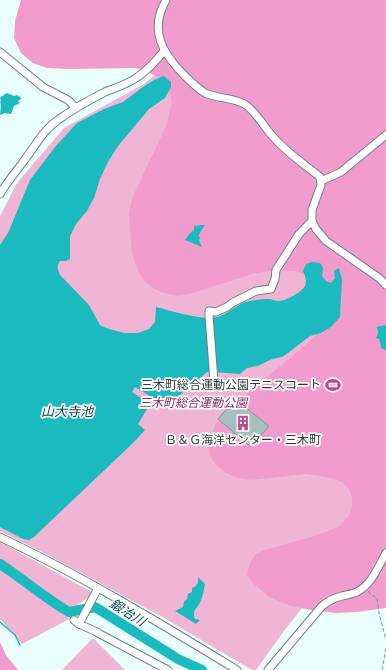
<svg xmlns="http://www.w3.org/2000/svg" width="386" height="670" font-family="'Playfair Display','Noto Sans JP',serif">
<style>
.green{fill:#f0b5d5}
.forest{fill:#f29cce}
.water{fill:#1ababf}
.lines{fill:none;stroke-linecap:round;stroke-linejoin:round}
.stream{stroke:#1ababf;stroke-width:1.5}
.river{stroke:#1ababf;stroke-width:10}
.building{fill:#a7bebe;stroke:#809797}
.minor-casing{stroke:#6c8282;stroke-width:9}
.path{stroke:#869494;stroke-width:1;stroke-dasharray:4 2;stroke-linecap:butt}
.minor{stroke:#fff;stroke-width:7}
.labels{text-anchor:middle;stroke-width:3.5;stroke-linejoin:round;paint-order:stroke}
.poi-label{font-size:12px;fill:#2f3838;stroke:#fff;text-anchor:end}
.park-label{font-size:12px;font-style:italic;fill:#872666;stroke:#fff}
.water-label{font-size:13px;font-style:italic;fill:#024547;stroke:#fff}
</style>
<rect width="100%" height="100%" fill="#eafefe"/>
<g class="green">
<polygon points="164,68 274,149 386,509 309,599 284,631 256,670 252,670 164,618 46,554 0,531 0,216 17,183 64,128 144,84"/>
<polygon points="0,542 92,592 91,594 92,595 70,610 62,605 13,570 0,562"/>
<polygon points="0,568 14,577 58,609 73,617 22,644 0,619"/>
<polygon points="93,638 125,670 62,670"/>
</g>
<g class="forest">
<polygon points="21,0 386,0 386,608 357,612 335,613 312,610 290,606 269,597 253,583 247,574 250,563 255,555 265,550 311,537 328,531 338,527 348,517 352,507 352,497 349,489 342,482 331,478 306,474 252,480 238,478 226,473 215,464 210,456 209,445 211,435 216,424 227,410 301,349 315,336 325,319 312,277 295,271 276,270 252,274 190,294 178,296 164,293 154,289 144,281 138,271 132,253 130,231 129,212 133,196 167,124 172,101 169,90 163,80 148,72 136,68 68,69 47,68 33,63 21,53 14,38 15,21"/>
<polygon points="0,642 6,655 18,670 0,670"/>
</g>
<g class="water">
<path d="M164,76L171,82V87L165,98L149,109L118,146L108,162L100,179L94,198L87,211L76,224L70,236V259L66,261H60C56,266 58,270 60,275L89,305L100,325L106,328L124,333H138L149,329L155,322L156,307C172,311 194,318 210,318C225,318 233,306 246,302C253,300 263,299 270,299C273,300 276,301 279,301C286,301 302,292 305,286C307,280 305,276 303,271L306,264L312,262L320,263L323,268L322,276L326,281L331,283L335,278L334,271L337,269L339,268L342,279L340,317L331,327L321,333L310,336L288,353L282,357L272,359L258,366L247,368L240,374L212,372H207L167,406L135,387L132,392L150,404L138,424L145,430L134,442L34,537L29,540L23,539L0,527V245L8,233L30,180L55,147L77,123L104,109L123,102L143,87L154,80Z"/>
<polygon points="7,93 14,96 17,95 19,97 20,96 21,99 18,101 20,103 14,106 11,114 4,113 3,114 0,115 1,105 0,102 1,101 0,98 5,94"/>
<polygon points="194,225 197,226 201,225 205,225 200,232 199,236 200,238 199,240 202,247 185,240 190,233 194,230"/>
<path d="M386,325V350H385L381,348V346L379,339L376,338C378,335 379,330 376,327Z"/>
<path d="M198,577L205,584C204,589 202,600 199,604C196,610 192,611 195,619L200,620L196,624L175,611L183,607L184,601L187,599L188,594L192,592V588C197,586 199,582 198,577Z"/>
</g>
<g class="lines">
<polyline class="stream" points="0,622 15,635 20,645"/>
<path class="river" d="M0,564C23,579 45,598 69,612L95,607L178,659L202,670"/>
</g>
<polygon class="building" points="235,399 269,426 251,447 218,419"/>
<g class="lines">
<defs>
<g id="minor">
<path d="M166,0C149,30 162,53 184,75C191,82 197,88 205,93C218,99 234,97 246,105C258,114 265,129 276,140C289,154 305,165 320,177L321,185L312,210V221L316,229L326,241L379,278L386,285"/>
<polyline points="0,52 43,87 68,100 76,108"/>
<polyline points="321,181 341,172 386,135"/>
<path d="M0,194C7,182 15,173 23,162C34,148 43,130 58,120C73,109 89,100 105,92C115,88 128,84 136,78C147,71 156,61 164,51"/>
<polyline points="214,381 209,316 209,311 216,312 227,307 232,303 256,291 271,289 275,279 276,270 299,234 312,221"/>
<path d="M0,537C82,576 160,623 237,670"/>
<polyline points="74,620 79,624 97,632 98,633 168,670"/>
<polyline points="79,624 98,588"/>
<path d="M268,670L322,606C328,601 334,598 342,596C347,595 352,594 357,592C372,584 378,567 386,553"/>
</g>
</defs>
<use href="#minor" class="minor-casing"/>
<g class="path">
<polyline points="369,591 369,593 377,598 379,613 386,640"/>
<polyline points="382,670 386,648"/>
</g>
<use href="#minor" class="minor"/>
</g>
<defs>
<symbol id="stadium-bare" viewBox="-9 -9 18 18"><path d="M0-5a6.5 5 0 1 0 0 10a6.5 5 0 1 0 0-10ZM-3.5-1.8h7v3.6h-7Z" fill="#c24595" stroke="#fff" stroke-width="2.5" paint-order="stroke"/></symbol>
<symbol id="building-bare" viewBox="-9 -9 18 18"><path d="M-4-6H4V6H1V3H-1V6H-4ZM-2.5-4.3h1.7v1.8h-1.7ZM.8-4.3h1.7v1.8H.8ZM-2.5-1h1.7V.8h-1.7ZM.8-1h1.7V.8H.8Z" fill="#c24595" stroke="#fff" stroke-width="2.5" paint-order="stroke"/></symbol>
</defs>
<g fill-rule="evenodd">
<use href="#stadium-bare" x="322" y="374" width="22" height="22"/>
<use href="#building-bare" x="232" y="412" width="22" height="22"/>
</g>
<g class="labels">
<g class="poi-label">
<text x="321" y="389">三木町総合運動公園テニスコート</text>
<text x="243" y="444" text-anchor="middle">Ｂ＆Ｇ海洋センター・三木町</text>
</g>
<g class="park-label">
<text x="193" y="407">三木町総合運動公園</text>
</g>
<g class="water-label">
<text x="67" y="416">山大寺池</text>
<text transform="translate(128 612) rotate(32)" y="5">鍛冶川</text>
</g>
</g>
</svg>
